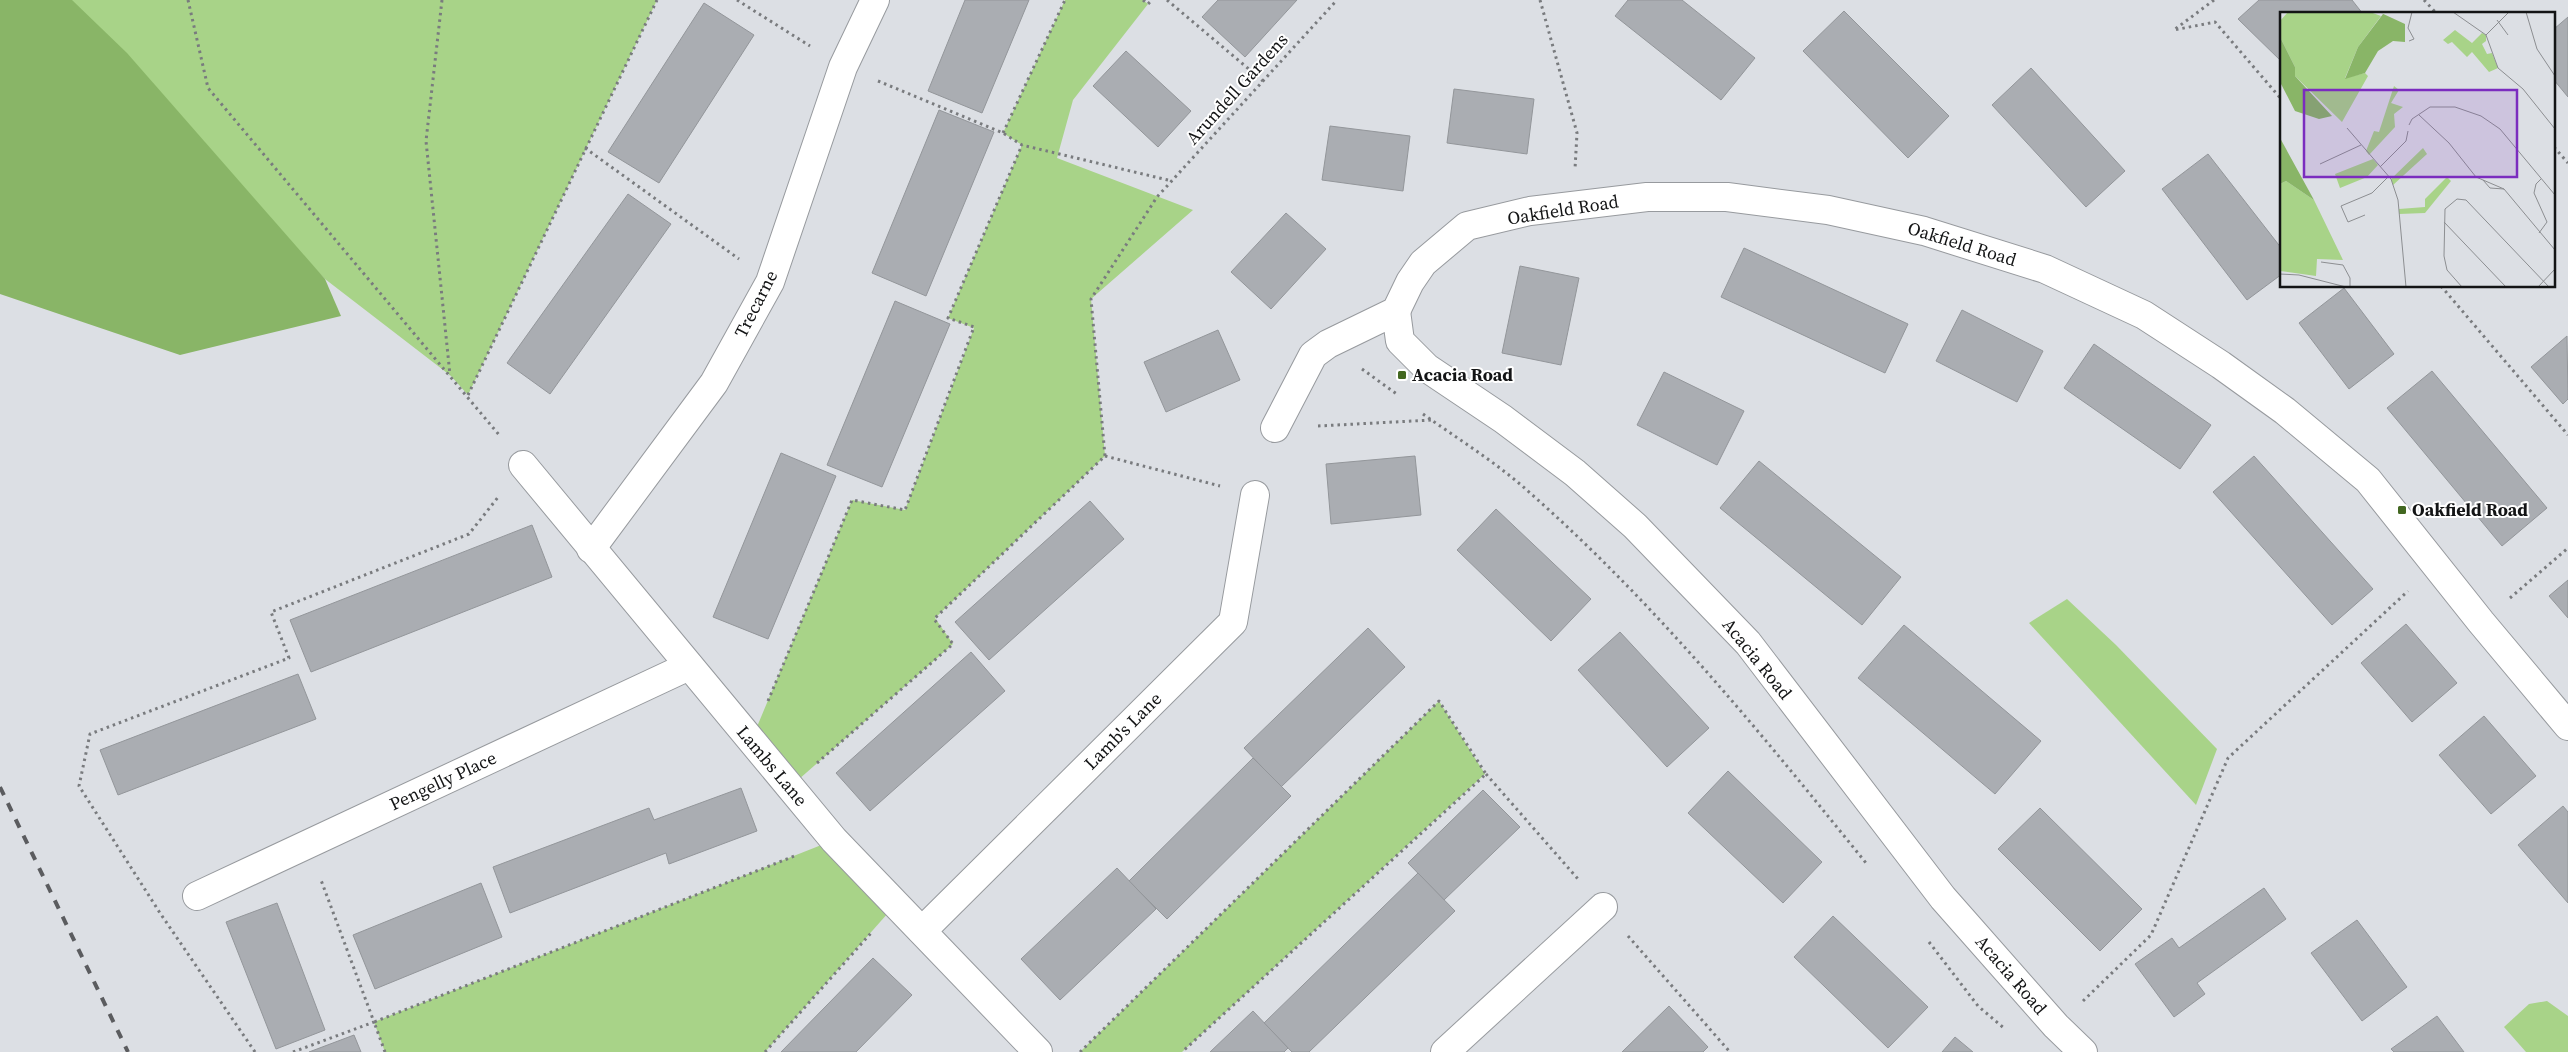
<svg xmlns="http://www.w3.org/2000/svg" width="2568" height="1052" font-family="'Source Serif 4',serif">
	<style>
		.green { fill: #a8d388 }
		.forest { fill: #89b567 }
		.building { fill: #aaadb2; stroke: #93969a }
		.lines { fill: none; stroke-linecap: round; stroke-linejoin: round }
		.minor-casing { stroke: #979a9e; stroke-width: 30 }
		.path { stroke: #797b7e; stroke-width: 3; stroke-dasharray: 2.5 4; stroke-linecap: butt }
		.minor { stroke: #fff; stroke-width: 28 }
		.rail { stroke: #5b5c5f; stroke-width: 4; stroke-dasharray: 9 9; stroke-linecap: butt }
		.poi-dot { fill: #426720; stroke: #fff; stroke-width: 2 }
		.labels { text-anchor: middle; stroke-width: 4; stroke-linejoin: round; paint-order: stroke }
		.street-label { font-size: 18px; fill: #131415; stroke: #fff }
		.poi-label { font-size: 18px; font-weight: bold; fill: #131415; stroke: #fff; text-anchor: start }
		.inset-road { fill: none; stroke: #8c8e91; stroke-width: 1 }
		.view { fill: #7b2cbf; fill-opacity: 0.15; stroke: #7b2cbf; stroke-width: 2.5 }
		.inset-edge { fill: none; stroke: #131415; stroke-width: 2.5 }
	</style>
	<rect width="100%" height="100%" fill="#dcdfe4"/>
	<!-- green -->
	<g class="green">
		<path d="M59 0H657L468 395 451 376 325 279Z"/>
		<path d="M1065 0H1143L1148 4 1073 100 1057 158 1193 210 1091 299 1105 456 935 618 953 644 790 787 751 741 852 500 905 510 974 328 948 318 1022 145 1003 133Z"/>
		<path d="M2067 599 2116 645 2217 749 2196 805 2029 623Z"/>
		<path d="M1439 701 1485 774 1182 1052H1080Z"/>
		<path d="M834 840 896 904 765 1052H385L374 1022Z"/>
		<path d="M2547 1001 2568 1016V1052H2526L2504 1027 2529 1004Z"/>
	</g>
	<!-- forest -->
	<path class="forest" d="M0 0H72L127 53 325 279 341 316 180 355 0 294Z"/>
	<!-- building -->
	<g class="building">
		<path d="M965 0H1029L982 113 928 91Z"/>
		<path d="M1218 0H1297L1245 57 1202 17Z"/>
		<path d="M1628 0H1682L1755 58 1721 100 1615 16Z"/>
		<path d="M2259 0H2352L2363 14H2282V62L2238 19Z"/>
		<path d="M704 3 754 35 659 183 608 152Z"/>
		<path d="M1844 11 1949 116 1908 158 1803 51Z"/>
		<path d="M2568 17V97L2554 80V29Z"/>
		<path d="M1126 51 1191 111 1158 147 1093 86Z"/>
		<path d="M2031 68 2125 171 2086 207 1992 105Z"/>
		<path d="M1454 89 1534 99 1527 154 1447 143Z"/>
		<path d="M939 110 994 132 926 296 872 273Z"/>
		<path d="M1330 126 1410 136 1403 191 1322 180Z"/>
		<path d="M2208 154 2282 249V274L2247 300 2162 189Z"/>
		<path d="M628 194 671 224 550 394 507 363Z"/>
		<path d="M1286 213 1326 249 1271 309 1231 272Z"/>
		<path d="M1744 248 1908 324 1885 373 1721 297Z"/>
		<path d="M1520 266 1579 278 1561 365 1502 353Z"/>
		<path d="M2344 288 2394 354 2349 389 2299 323Z"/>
		<path d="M895 301 950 324 882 487 827 465Z"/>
		<path d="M1962 310 2043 351 2017 402 1936 361Z"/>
		<path d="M1218 330 1240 380 1166 412 1144 362Z"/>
		<path d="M2567 336 2568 399 2563 404 2531 367Z"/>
		<path d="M2094 344 2211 425 2180 469 2064 388Z"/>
		<path d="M2432 371 2547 508 2502 546 2387 408Z"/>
		<path d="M1664 372 1744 411 1717 465 1637 425Z"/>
		<path d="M781 453 836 476 768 639 713 617Z"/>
		<path d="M1415 456 1421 515 1331 524 1326 464Z"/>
		<path d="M2254 456 2373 589 2332 625 2213 492Z"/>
		<path d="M1759 461 1901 577 1862 625 1720 508Z"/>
		<path d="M1090 501 1124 539 989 660 955 622Z"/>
		<path d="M1496 509 1591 599 1551 641 1457 550Z"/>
		<path d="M532 525 552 577 311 672 290 620Z"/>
		<path d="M2568 580V618L2549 596Z"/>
		<path d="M2406 624 2457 683 2412 722 2361 663Z"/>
		<path d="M1904 625 2041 741 1995 794 1858 678Z"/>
		<path d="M1368 628 1405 667 1281 787 1244 748Z"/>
		<path d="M1620 632 1709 728 1667 767 1578 670Z"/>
		<path d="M971 652 1005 691 870 811 836 773Z"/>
		<path d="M298 674 316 719 118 795 100 750Z"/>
		<path d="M2484 716 2536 776 2491 814 2439 755Z"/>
		<path d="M1253 758 1291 796 1167 919 1129 881Z"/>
		<path d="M1728 771 1822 862 1783 903 1688 813Z"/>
		<path d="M741 788 757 831 669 864 666 853 510 913 493 867 649 808 654 820Z"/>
		<path d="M1483 790 1520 827 1444 900 1408 863Z"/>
		<path d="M2563 806 2568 812V903L2518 845Z"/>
		<path d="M2040 808 2142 909 2100 951 1998 849Z"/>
		<path d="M1117 868 1156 909 1060 1000 1021 959Z"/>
		<path d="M1418 873 1455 911 1309 1052H1292L1264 1023Z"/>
		<path d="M481 883 502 937 375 989 353 935Z"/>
		<path d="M2264 888 2286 919 2197 983 2205 994 2174 1017 2135 964 2172 938 2179 948Z"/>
		<path d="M277 903 325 1030 276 1049 226 922Z"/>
		<path d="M1833 916 1928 1007 1888 1048 1794 957Z"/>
		<path d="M2357 920 2407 987 2362 1021 2311 953Z"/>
		<path d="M873 958 912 995 856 1052H781Z"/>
		<path d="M1669 1006 1708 1047 1703 1052H1622Z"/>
		<path d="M1253 1011 1288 1048 1284 1052H1210Z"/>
		<path d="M2437 1016 2464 1052H2394L2391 1049Z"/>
		<path d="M354 1035 361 1052H309Z"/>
		<path d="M1955 1037 1973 1052H1942Z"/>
	</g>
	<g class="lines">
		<defs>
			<g id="minor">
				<path d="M1396 311 1400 341 1427 368 1503 419 1575 473 1635 526 1748 643 1943 898 2056 1026 2083 1052"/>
				<path d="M1275 428 1313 355 1328 344 1396 311 1410 282 1423 263 1467 226 1530 211 1647 197H1727L1828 210 1924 231 2045 269 2144 315 2221 365 2285 411 2368 480 2481 622 2568 726"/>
				<path d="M523 465 834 840 1038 1052"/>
				<path d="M591 549 714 383 770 282 843 67 875 0"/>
				<path d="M197 896 689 666"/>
				<path d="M922 931 1233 622 1255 495"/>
				<path d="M1445 1052 1603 907"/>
			</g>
		</defs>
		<!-- minor casing -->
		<use href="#minor" class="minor-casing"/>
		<!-- path -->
		<g class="path">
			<path d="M188 0 208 88 500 436"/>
			<path d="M442 0 426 141 450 375"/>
			<path d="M737 0 810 46"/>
			<path d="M1143 0 1148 4 1152 0"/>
			<path d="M1167 0 1263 81"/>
			<path d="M1540 0 1577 133 1575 169"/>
			<path d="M2214 0 2174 30 2215 22 2282 100"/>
			<path d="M2424 0 2437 14"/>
			<path d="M878 81 1003 133 1022 145 1172 181"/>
			<path d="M1003 133 1065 0"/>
			<path d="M2554 147 2568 163"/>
			<path d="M585 148 739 259"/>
			<path d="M2441 286 2568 435"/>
			<path d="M1362 369 1398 395"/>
			<path d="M468 395 657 0"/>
			<path d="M1423 414C1458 439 1497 463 1529 492 1656 604 1760 732 1866 863"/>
			<path d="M1318 426 1432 420"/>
			<path d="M1105 456 1220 486"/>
			<path d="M2510 598 2568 548"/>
			<path d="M768 701 852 500 905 510 974 327 948 318 1022 145"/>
			<path d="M817 763 953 644 934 619 1105 456 1091 299 1157 197 1337 0"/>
			<path d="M1486 774 1578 879"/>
			<path d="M1628 936 1730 1052"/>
			<path d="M1929 942 1978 1006 2005 1029"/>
			<path d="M2083 1001 2151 935 2228 758 2408 591"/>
			<path d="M255 1052 160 913 79 786 90 734 289 658 271 612 469 534 499 496"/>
			<path d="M293 1052 374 1022 321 880"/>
			<path d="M385 1052 374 1022 797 855"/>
			<path d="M765 1052 871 933"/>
			<path d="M1080 1052 1439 701 1486 774 1182 1052"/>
		</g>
		<!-- minor -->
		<use href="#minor" class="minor"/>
		<!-- rail -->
		<path class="rail" d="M0 787 128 1052"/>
	</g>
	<!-- markers -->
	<g class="poi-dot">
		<rect x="1397" y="370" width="10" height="10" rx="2.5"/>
		<rect x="2397" y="505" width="10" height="10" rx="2.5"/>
	</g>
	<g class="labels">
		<!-- street labels -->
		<g class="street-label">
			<text transform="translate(1237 89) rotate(-48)" y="6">Arundell Gardens</text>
			<text transform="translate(1563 210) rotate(-9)" y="6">Oakfield Road</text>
			<text transform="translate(1962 244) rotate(17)" y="6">Oakfield Road</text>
			<text transform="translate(756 304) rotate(-63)" y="6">Trecarne</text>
			<text transform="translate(1757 659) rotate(51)" y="6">Acacia Road</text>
			<text transform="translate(1123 731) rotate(-45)" y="6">Lamb's Lane</text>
			<text transform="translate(772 766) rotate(50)" y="6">Lambs Lane</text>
			<text transform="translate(443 781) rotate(-25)" y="6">Pengelly Place</text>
			<text transform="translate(2011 975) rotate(49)" y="6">Acacia Road</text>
		</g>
		<!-- poi labels -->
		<g class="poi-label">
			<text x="1412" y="381">Acacia Road</text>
			<text x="2412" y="516">Oakfield Road</text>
		</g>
	</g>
	<!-- overview -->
	<g transform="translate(2280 12)">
		<rect width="275" height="275" fill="#dcdfe4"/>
		<path d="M8 0H90L101 4 78 35 65 66 85 61 88 64 62 110 15 64V55L0 25V9ZM175 18 192 31 202 21 206 23V29L202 32 207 42 212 41 218 56 209 60 192 40 187 45 172 30 168 32 163 28ZM114 74 119 78 111 91 123 95 114 102 115 115 89 143 86 139 94 119 99 120ZM143 136 147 142 113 173 111 167ZM93 147 98 153 87 165 60 176 55 162ZM167 165 171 169 145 201 119 202V197L145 195V187ZM6 169 34 188 63 248 37 247 36 264 0 259V172Z" fill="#a8d388"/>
		<path d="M99 0 125 12V30L113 29 98 39 85 61 65 67 78 35 103 2ZM0 25 15 55V64L52 104 39 107 15 99 0 70ZM0 126 34 188 6 169 0 172Z" fill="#89b567"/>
		<path class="inset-road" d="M173 0 206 23M246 0 257 37 275 64M217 8 228 23M129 29 134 27 128 16 132 0M218 56 243 77 275 117M218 56 206 23 229 0M139 103 169 131 196 165 224 177 275 238M129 113 132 107 150 95H175L201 104 220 117 275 183M67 116 111 167 118 188 126 275M40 152 81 133M100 155 126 129 128 119M203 168 210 176 224 177M85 203 68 210 61 194 92 181 109 164M164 210 226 275M259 221 267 210 254 181 256 172 261 167M41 250 63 253 70 266V275M0 262 19 263 66 275M182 275 167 258 164 244 165 197 177 187 186 188 269 275M258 275 275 257"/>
		<path class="view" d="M24 78H237V165H24Z"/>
		<rect width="275" height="275" class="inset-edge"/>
	</g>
</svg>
